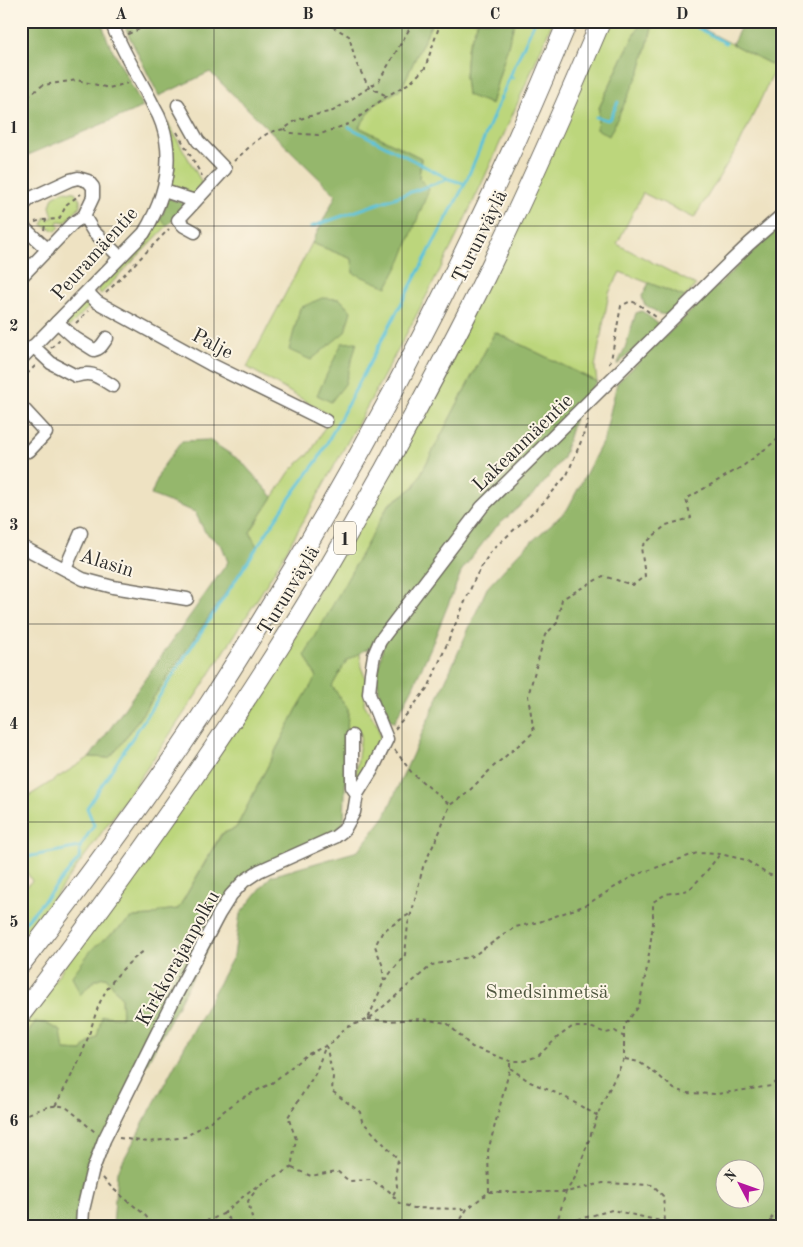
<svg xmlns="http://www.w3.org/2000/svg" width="803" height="1247" font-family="'Old Standard TT',serif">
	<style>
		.green { fill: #bcd67c; stroke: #748054; fill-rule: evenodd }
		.forest { fill: #95b76c; stroke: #60714c; fill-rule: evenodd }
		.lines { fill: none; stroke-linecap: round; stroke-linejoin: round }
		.stream { stroke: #5cc2d9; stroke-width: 3 }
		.minor-casing { stroke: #6f6b60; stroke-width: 15 }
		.highway-casing { stroke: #6f6b60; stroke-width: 21 }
		.path { stroke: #6f6b60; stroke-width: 2; stroke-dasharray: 4 4; stroke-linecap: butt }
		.minor { stroke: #fff; stroke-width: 12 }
		.highway { stroke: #fff; stroke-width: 19 }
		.grid { fill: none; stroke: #2b2b2b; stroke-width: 1; stroke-opacity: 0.55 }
		.labels { text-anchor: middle; stroke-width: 4; stroke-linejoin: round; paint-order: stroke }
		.shield { fill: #fcf5e5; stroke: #6a6863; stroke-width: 1 }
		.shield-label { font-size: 19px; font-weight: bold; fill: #2b2b2b }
		.street-label { font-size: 20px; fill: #2b2b2b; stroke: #fcf5e5 }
		.park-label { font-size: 20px; fill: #4f563f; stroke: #fcf5e5 }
		.neatline { fill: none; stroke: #2b2b2b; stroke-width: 2 }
		.grid-label { font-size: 16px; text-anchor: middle; font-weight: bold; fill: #2b2b2b }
	</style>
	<rect width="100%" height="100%" fill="#fcf5e5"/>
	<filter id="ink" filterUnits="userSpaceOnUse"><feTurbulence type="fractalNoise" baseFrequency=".02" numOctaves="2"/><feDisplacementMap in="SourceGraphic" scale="10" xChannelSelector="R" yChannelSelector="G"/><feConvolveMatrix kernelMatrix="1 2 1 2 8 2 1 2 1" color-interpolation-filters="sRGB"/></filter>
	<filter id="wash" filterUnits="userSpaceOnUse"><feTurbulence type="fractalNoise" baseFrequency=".0096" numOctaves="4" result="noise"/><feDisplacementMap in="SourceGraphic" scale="20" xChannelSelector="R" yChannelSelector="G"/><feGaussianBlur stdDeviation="1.12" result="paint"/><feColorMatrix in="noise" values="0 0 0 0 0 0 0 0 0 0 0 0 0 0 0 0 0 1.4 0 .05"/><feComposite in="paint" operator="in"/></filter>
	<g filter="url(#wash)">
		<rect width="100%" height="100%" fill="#eee2c2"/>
		<!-- green -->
		<g class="green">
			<path d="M433 21H478L467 49 465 77 467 94 491 104 515 21H553C522 93 491 166 457 236 427 297 394 357 362 416 328 477 295 538 258 598 185 716 106 831 21 941V891L32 881 24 868H21V801L90 757 109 758 120 746 257 547 250 532 291 470 311 452 331 416 247 367 312 243 353 259 419 178 421 158 359 127 376 103 401 89ZM322 299H340L351 311 290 350 300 308Z"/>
			<path d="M609 21H642L624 55 599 108 640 71 654 21H688L776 67 740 143 694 218 643 193 617 244 696 285 685 297 620 272 609 293 595 367 597 382 495 332 414 487 387 506 317 677 297 709 236 828 221 834 178 909 161 911 152 916 134 917 80 995C88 987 95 977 106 977L121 997 122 1017 86 1045 82 1051 64 1050 36 1022 21 1042V1028L297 634Z"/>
			<path d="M168 123 201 181V187L195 195 182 192 170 186Z"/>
			<path d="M63 191 75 192 80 200V206L66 222 58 221 57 224 60 227 56 231 42 225 45 218H53L50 206 53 197Z"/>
			<path d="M160 219 167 226 101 294 97 290 144 241Z"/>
			<path d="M86 300 91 305 69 327 64 323Z"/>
			<path d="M360 652 361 667 366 679 364 704 378 726 381 743 363 782 355 780 361 734 352 730 347 732 348 709 332 686 347 660Z"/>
		</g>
		<!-- forest -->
		<g class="forest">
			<path d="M21 21H101L108 41 143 107 21 158Z"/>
			<path d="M123 21H433L401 89 376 103 359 127 421 158 419 178 429 189 401 261 387 287 353 273 352 259 312 243 336 195 210 72 159 96 129 36Z"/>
			<path d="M478 21H515L491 104 467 95 465 77 467 49Z"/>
			<path d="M642 21H654L640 71 609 136 597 129 599 108 624 55Z"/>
			<path d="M744 21H782V56L776 67 732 44Z"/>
			<path d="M168 198 185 204V208L167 226 160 219 164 211Z"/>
			<path d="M782 223V1226H113L117 1172 234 955 240 914 271 876 358 851 385 816 487 588 520 552 567 510 604 439 617 383ZM726 1170H756V1200H726Z"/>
			<path d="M649 283 685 297 675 309 668 315 660 314 644 304 642 296Z"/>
			<path d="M322 298 340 299 351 311 345 332 311 360 289 350 300 308Z"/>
			<path d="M642 311 657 323 658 328 617 365 625 348 636 313Z"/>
			<path d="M495 332 597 382 579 403 563 458 538 490 493 530 462 570 431 647 412 689 394 723 382 711 377 678 384 640 347 660 332 686 348 709 344 821 337 831 247 875 85 1180 80 1226H21V1042L36 1022 45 1023 61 1031 64 1050 82 1051 86 1045 97 1037 102 1016 122 1017 121 997 106 977C95 977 88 987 80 995L72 976 93 948 134 917 152 916 161 911 178 909 222 834 236 828 297 709 316 677 305 655 388 506 414 487Z"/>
			<path d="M357 342 345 384 331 402 317 395 342 343Z"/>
			<path d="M209 440 241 461 273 497 250 532 257 547 120 746 109 758 90 757 228 562 222 546 205 532 195 512 151 495 161 469 182 441Z"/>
		</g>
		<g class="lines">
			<!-- stream -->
			<g class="stream">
				<path d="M685 21 726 43"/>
				<path d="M510 76 535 21"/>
				<path d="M596 117 608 120 611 117 618 102"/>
				<path d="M349 127 449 179 465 184 510 76 513 78"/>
				<path d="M311 227 448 179"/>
				<path d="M21 858 80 847 94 825 87 808 184 658 289 499 319 458 465 184"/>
				<path d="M21 927 79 859 80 847"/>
			</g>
		</g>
	</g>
	<g filter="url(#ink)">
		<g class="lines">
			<defs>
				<g id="minor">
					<path d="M178 105 198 141 225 169 178 220 184 226 195 232"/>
					<path d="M164 191 195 201"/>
					<path d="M21 207 31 198 70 180 78 178 88 181 93 187V197L84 216"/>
					<path d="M21 225 48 250"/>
					<path d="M21 277 73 223 84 216 93 231 120 257"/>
					<path d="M87 292 97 302 210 364 326 421"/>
					<path d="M57 322 75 338 94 350C101 349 103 343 107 338"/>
					<path d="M33 346 51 363 76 376C93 370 99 378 113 386"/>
					<path d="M21 359 144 233C164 200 175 163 162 124 160 118 157 112 154 107 140 78 121 51 111 21"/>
					<path d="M21 406 46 433 29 451"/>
					<path d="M21 546 83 579 113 587 187 599"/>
					<path d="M65 569 81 533"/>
					<path d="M352 736V787L357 794"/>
					<path d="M82 1226 83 1210 92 1172 104 1140 173 1001 219 914 231 895 244 881 259 871 335 837 344 830 354 812 357 794 372 770 387 739 369 694 371 673 374 655 380 641 482 507 724 268 749 244 782 215"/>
				</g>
				<g id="highway">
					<path d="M21 964C87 879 152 792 211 701 350 486 470 258 568 21"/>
					<path d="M21 1014C127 876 228 734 318 585 341 548 362 508 384 470 422 400 460 331 494 259 532 181 567 101 601 21"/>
				</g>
			</defs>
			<!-- minor casing -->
			<use href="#minor" class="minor-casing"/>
			<!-- highway casing -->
			<use href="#highway" class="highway-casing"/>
			<!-- path -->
			<g class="path">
				<path d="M327 21 333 27 349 36 356 63 369 87 387 96"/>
				<path d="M128 34 158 21"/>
				<path d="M21 102 43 85 77 80 109 88 128 83"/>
				<path d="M284 129 290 133 318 135 351 123 387 96 411 82 425 68 441 21"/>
				<path d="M177 132 202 176"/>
				<path d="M234 161 257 140 270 132 284 129 295 121 306 117 333 111 379 81 414 21"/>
				<path d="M59 219 67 204 81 194"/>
				<path d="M35 222 42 220 60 219"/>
				<path d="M44 230 46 220"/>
				<path d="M777 236 782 244"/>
				<path d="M106 293 169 229"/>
				<path d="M76 323 88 311"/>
				<path d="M51 348 60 339"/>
				<path d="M609 364 611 360 621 306 631 301 638 304 656 317"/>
				<path d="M21 380 36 365"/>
				<path d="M395 729 429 686 476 576 491 551 544 502 567 475 582 439 588 420"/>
				<path d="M395 750 412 773 450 805"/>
				<path d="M384 981 382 964 375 946 383 931 411 913"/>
				<path d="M370 1018 432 965 473 956 515 927 539 922 586 905 633 876 697 853 720 854 746 860 767 874 782 878"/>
				<path d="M368 1019 389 1021 422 1019 447 1023 472 1047 510 1061H524L538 1056 558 1037 572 1027H590L606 1033 615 1031 624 1037"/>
				<path d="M326 1045 333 1076 332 1091 360 1112 362 1121 398 1159 396 1172 397 1187 393 1195"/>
				<path d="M625 1059 639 1062 659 1076 674 1089 687 1093 717 1094 771 1086 782 1078"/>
				<path d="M510 1068 530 1082 563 1096 598 1116"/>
				<path d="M55 1106C65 1088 75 1070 83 1051 89 1036 93 1021 98 1007 107 984 125 964 144 951"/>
				<path d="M21 1117C33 1112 55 1101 67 1108 77 1115 86 1125 95 1132"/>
				<path d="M119 1138 148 1142 185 1137 208 1123 240 1099 272 1083 306 1055 332 1043 345 1028 368 1019 384 981 405 955 408 924 414 904 423 867 440 831 450 805 466 794 494 766 534 732 528 696 545 635 557 623 562 599 603 576 633 585 645 576 641 547 666 525 691 518 686 499 743 466 782 436"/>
				<path d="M292 1168 311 1176 337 1171 349 1181 371 1180 389 1191 399 1203 413 1208 467 1209"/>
				<path d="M103 1178 112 1188 144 1214 154 1226"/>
				<path d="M489 1192 488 1151 510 1068V1061"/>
				<path d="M223 1214 252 1189 291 1168 296 1139 288 1117 315 1074 326 1045"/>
				<path d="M769 1221H782"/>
				<path d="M556 1225 566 1192 576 1176 601 1106 624 1059V1026L639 1006 647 968 653 924V902L666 894 689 890 706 872 720 854"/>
				<path d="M191 1226 194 1223 210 1220 223 1214 238 1226"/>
				<path d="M254 1226 248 1201 259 1186"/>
				<path d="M457 1226 467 1209 489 1192H566L603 1183 653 1185 663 1196 665 1222 667 1226"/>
				<path d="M554 1226 612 1210 665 1222 672 1226"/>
				<path d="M766 1226 782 1203"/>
			</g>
			<!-- minor -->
			<use href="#minor" class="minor"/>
			<!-- highway -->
			<use href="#highway" class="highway"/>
		</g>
	</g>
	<!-- grid -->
	<path class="grid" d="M214 21V1226M402 21V1226M588 21V1226M21 226H782M21 425H782M21 624H782M21 822H782M21 1021H782"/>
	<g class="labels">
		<!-- shield labels -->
		<rect class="shield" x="334" y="521.5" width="22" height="33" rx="4"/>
		<g class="shield-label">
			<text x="345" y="545">1</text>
		</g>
		<!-- street labels -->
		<g class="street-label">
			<text transform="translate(479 236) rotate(-64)" y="7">Turunväylä</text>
			<text transform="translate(94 253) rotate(-48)" y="7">Peuramäentie</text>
			<text transform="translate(213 343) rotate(28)" y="7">Palje</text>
			<text transform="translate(522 442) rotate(-44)" y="7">Lakeanmäentie</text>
			<text transform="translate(107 562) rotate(17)" y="7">Alasin</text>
			<text transform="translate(288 590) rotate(-59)" y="7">Turunväylä</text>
			<text transform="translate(177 958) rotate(-61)" y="7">Kirkkorajanpolku</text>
		</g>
		<!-- park labels -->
		<g class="park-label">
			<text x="547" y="998">Smedsinmetsä</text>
		</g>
	</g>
	<!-- margin -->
	<rect width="803" height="1247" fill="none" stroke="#fcf5e5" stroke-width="55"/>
	<!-- north arrow -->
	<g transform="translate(740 1184) rotate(311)"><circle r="24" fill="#fcf5e5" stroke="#a8a49b"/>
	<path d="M0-4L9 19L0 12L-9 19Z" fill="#b5179e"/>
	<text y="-8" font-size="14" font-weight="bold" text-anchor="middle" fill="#2b2b2b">N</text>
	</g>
	<rect x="28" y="28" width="748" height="1192" class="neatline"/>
	<g class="grid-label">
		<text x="121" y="19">A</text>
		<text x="308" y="19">B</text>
		<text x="495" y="19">C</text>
		<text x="682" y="19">D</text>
		<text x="14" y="133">1</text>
		<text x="14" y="331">2</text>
		<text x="14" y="530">3</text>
		<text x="14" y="729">4</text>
		<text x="14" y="927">5</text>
		<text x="14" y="1126">6</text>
	</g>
</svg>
